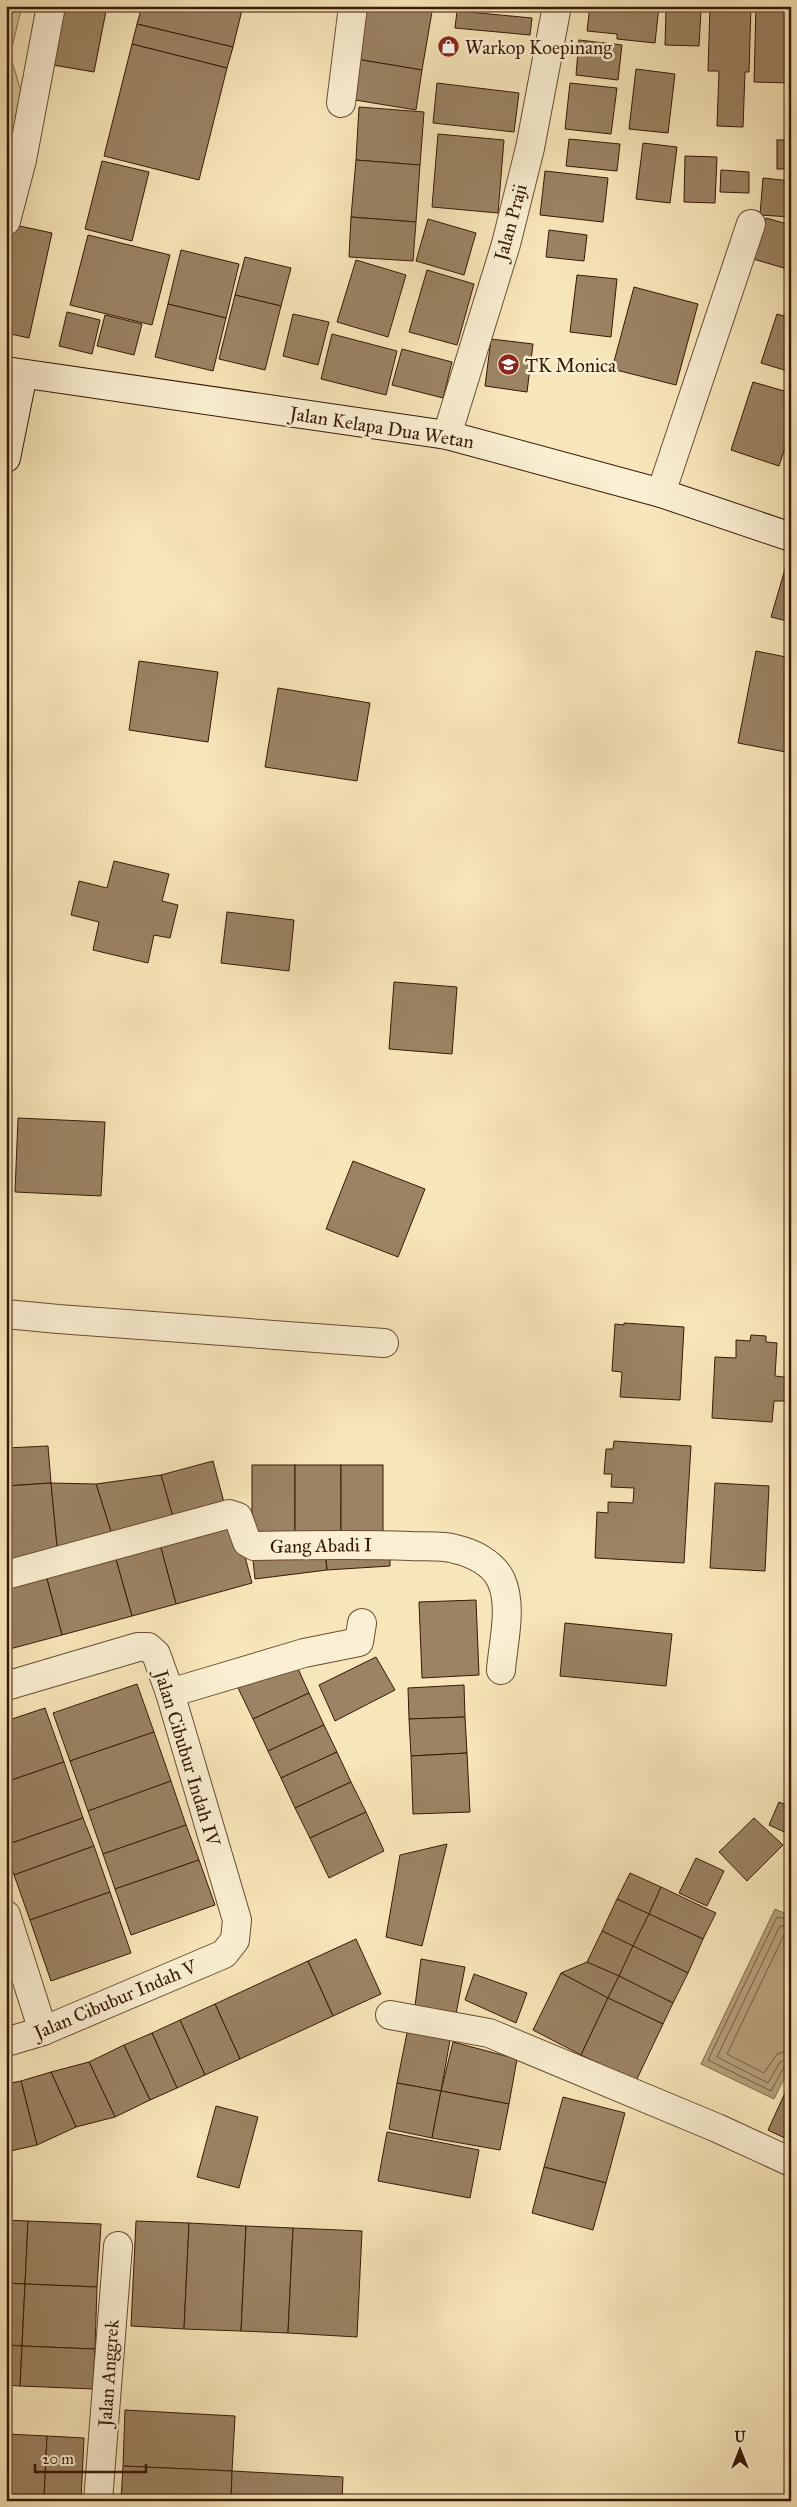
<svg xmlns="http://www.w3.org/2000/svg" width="797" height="2507" font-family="'IM FELL Great Primer',serif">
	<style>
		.green { fill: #d7c39b; stroke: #886e50 }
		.water { fill: #b6a07c; stroke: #846a4d }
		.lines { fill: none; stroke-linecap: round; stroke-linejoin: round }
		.shore { stroke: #775c41; stroke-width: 1 }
		.building { fill: #9b8363; stroke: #381806 }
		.street-casing { stroke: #684c33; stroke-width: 30 }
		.secondary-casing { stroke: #381806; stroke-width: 30 }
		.street { stroke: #faefd2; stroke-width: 28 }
		.secondary { stroke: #faefd2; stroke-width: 28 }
		.labels { text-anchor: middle; stroke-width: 5; stroke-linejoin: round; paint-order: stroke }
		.poi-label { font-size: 19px; fill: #381806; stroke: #faefd2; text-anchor: start }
		.street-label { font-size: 19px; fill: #381806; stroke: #faefd2 }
	</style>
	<rect width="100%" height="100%" fill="#f7e6b9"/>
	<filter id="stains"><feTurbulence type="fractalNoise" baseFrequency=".004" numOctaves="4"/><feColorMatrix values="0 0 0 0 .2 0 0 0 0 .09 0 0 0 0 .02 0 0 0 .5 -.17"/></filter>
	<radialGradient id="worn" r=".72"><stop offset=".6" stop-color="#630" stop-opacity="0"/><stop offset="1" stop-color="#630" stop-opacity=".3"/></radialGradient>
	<!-- green -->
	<path class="green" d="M6 6H22L10 55 21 91 19 137 6 138Z"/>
	<!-- water -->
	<path class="water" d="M775 1909 791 1916V2065L774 2099 701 2064Z"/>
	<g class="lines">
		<!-- shore -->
		<g class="shore">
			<path d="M791 1920 777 1917 708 2060 771 2091 784 2067 791 2064"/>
			<path d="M791 1926H780L717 2057 768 2083 780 2062 791 2058"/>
			<path d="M791 1934 784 1935 727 2054 764 2073 777 2054 791 2050"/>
		</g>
	</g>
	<!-- building -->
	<g class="building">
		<path d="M58 6H107L94 72 47 64Z"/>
		<path d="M142 6H225L242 10 233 47 137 24Z"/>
		<path d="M364 6H433L422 70 356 59Z"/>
		<path d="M590 6H659L655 43 617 39V34L587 31Z"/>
		<path d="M710 6H751L749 72H745L743 127 717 126 719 71H708Z"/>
		<path d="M756 6H791V83L754 82Z"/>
		<path d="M666 9 701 10 699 46 665 45Z"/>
		<path d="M457 11 532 18 530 35 455 28Z"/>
		<path d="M137 24 233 47 227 68 132 44Z"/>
		<path d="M579 40 622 45 618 80 576 75Z"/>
		<path d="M132 44 227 68 199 180 104 156Z"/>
		<path d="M356 59 422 70 416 110 349 99Z"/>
		<path d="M636 69 675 74 668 133 629 129Z"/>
		<path d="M437 83 519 93 514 132 433 123Z"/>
		<path d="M570 83 617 88 611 134 565 129Z"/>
		<path d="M359 107 424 112 420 165 356 160Z"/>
		<path d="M438 134 504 140 498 213 432 207Z"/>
		<path d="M569 139 620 144 617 171 566 166Z"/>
		<rect x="777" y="140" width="14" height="29"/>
		<path d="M643 143 677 147 670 203 636 199Z"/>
		<path d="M685 156 717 157 715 203 684 202Z"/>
		<path d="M356 160 420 165 416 222 351 217Z"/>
		<path d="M102 161 149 172 132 241 85 229Z"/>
		<path d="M721 170 749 172V193L720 192Z"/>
		<path d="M545 171 608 178 603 222 540 215Z"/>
		<path d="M763 178 791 181V217L760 215Z"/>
		<path d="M351 217 416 222 413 261 349 257Z"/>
		<path d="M766 218 791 225V270L753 259Z"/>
		<path d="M428 219 476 233 464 275 416 261Z"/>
		<path d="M15 225 52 233 29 338 6 333V263Z"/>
		<path d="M549 230 587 235 584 261 546 257Z"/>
		<path d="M88 235 170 255 152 325 70 305Z"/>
		<path d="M181 250 239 264 226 318 168 304Z"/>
		<path d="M245 257 291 268 281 306 235 295Z"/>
		<path d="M356 260 406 275 388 337 337 322Z"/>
		<path d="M427 270 474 284 457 345 409 332Z"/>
		<path d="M577 275 617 279 611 337 570 332Z"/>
		<path d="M634 287 698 304 676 385 612 369Z"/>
		<path d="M235 295 281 306 265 370 219 359Z"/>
		<path d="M168 304 226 318 213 371 155 357Z"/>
		<path d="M67 312 100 320 92 354 59 346Z"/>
		<path d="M293 314 329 322 318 365 283 356Z"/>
		<path d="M777 314 791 318V372L761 363Z"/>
		<path d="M105 315 142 324 134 355 97 346Z"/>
		<path d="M332 334 397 351 386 395 321 379Z"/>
		<path d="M491 339 533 344 527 392 485 386Z"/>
		<path d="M402 349 452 362 443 398 392 385Z"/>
		<path d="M753 382 791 393V429L779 466 731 450Z"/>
		<path d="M788 559 791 560V622L771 617Z"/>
		<path d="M756 651 791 658V753L738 743Z"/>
		<path d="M139 661 218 672 208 742 129 730Z"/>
		<path d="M278 688 370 703 357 781 265 767Z"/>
		<path d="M114 861 169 874 162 901 178 905 170 938 154 935 148 963 93 950 99 922 71 915 79 881 107 888Z"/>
		<path d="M227 912 294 920 289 971 221 963Z"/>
		<path d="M394 982 457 987 452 1054 389 1049Z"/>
		<path d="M18 1118 105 1122 101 1196 15 1192Z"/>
		<path d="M353 1161 425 1189 398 1257 326 1229Z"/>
		<path d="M624 1323 684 1327 680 1400 620 1397 622 1372 612 1371 615 1324 624 1325Z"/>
		<path d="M751 1335 766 1336V1342L777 1343 775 1376 791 1378 790 1401H774L772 1422 712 1418 715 1357 736 1358V1340L750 1341Z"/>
		<path d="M614 1441 691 1446 684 1563 595 1558 597 1512 608 1513V1502L633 1503 634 1488 611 1487 612 1474H604L606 1449H613Z"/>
		<path d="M48 1446 51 1483 6 1486V1448Z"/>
		<path d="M213 1461 226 1510 175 1524 161 1475Z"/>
		<rect x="252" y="1465" width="43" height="76"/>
		<rect x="295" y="1465" width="46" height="76"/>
		<rect x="341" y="1465" width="42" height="76"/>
		<path d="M161 1475 175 1524 114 1541 96 1484Z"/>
		<path d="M51 1483 58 1556 6 1572V1486Z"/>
		<path d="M51 1483 96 1484 114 1541 58 1556Z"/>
		<path d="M715 1483 769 1486 765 1571 710 1568Z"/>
		<path d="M234 1516 252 1583 176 1604 158 1537Z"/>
		<path d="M158 1537 176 1604 132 1616 113 1549Z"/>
		<path d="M113 1549 132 1616 62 1635 44 1568Z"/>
		<path d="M390 1549V1566L327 1570 325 1552Z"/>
		<path d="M252 1551 325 1552 327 1570 255 1579Z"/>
		<path d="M44 1568 62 1635 6 1650V1579Z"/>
		<path d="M476 1600 479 1675 422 1678 419 1602Z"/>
		<path d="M565 1623 672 1634 666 1686 560 1676Z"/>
		<path d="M376 1657 395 1690 335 1721 319 1685Z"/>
		<path d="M295 1662 309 1693 253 1719 238 1688Z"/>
		<path d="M137 1684 154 1732 70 1761 53 1713Z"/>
		<path d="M464 1685 465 1717 409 1719 408 1688Z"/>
		<path d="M309 1693 324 1725 268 1751 253 1719Z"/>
		<path d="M45 1708 64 1762 6 1782V1721Z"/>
		<path d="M465 1717 467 1753 411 1756 409 1719Z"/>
		<path d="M324 1725 337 1752 281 1778 268 1751Z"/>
		<path d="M154 1732 171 1781 88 1811 70 1761Z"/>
		<path d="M337 1752 351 1782 295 1808 281 1778Z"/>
		<path d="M467 1753 470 1812 413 1814 411 1756Z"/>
		<path d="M64 1762 83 1818 6 1845V1782Z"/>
		<path d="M171 1781 186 1825 103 1854 88 1811Z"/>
		<path d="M351 1782 366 1812 310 1838 295 1808Z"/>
		<path d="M779 1802 791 1807V1835L769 1825Z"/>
		<path d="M366 1812 384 1851 329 1878 310 1838Z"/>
		<path d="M83 1818 94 1846 14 1875 6 1853V1845Z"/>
		<path d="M754 1818 783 1845 747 1881 719 1852Z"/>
		<path d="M186 1825 199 1860 115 1889 103 1854Z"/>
		<path d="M447 1844 422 1946 386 1937 400 1855Z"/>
		<path d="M94 1846 110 1892 30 1920 14 1875Z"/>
		<path d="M696 1858 724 1871 707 1906 679 1893Z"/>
		<path d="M199 1860 215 1905 131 1935 115 1889Z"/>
		<path d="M630 1873 661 1887 649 1914 617 1899Z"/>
		<path d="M661 1887 716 1913 703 1939 649 1914Z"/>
		<path d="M110 1892 131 1953 51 1981 30 1920Z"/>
		<path d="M617 1899 649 1914 633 1946 602 1931Z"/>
		<path d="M649 1914 703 1939 688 1973 633 1946Z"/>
		<path d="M602 1931 633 1946 619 1976 587 1962Z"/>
		<path d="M356 1939 381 1994 333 2016 308 1961Z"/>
		<path d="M633 1946 688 1973 673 2003 619 1976Z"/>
		<path d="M421 1959 465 1967 456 2014 415 2006Z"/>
		<path d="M308 1961 333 2016 240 2059 215 2004Z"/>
		<path d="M587 1962 619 1976 608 1998 561 1973Z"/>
		<path d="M561 1973 608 1998 581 2055 533 2030Z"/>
		<path d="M474 1974 527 1993 516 2023 465 2000Z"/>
		<path d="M619 1976 673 2003 663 2024 608 1998Z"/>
		<path d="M608 1998 663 2024 636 2081 581 2055Z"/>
		<path d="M215 2004 240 2059 205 2075 180 2020Z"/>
		<path d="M180 2020 205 2075 177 2088 152 2033Z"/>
		<path d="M408 2028 450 2040 441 2091 397 2083Z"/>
		<path d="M152 2033 177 2088 150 2100 124 2045Z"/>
		<path d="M453 2042 517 2059 509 2104 441 2091Z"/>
		<path d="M124 2045 150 2100 115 2117 89 2062Z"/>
		<path d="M89 2062 115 2117 76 2127 51 2072Z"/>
		<path d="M51 2072 76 2127 37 2145 21 2081Z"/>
		<path d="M791 2080V2141L768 2130Z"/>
		<path d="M21 2081 37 2145 6 2152V2084Z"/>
		<path d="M397 2083 441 2091 432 2138 389 2129Z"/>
		<path d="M441 2091 509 2104 500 2150 432 2138Z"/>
		<path d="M563 2097 625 2113 606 2183 544 2167Z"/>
		<path d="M216 2106 258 2117 239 2188 197 2177Z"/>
		<path d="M387 2132 479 2150 470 2198 378 2181Z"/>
		<rect x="6" y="2166" width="6" height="47"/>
		<path d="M544 2167 606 2183 593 2230 532 2213Z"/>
		<path d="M6 2220 28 2221 25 2284 6 2283Z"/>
		<path d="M28 2221 101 2224 97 2287 25 2284Z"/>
		<path d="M136 2221 189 2223 184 2329 131 2326Z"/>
		<path d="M189 2223 246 2226 241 2331 184 2329Z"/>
		<path d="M246 2226 293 2228 288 2333 241 2331Z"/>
		<path d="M293 2228 362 2231 357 2337 288 2333Z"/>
		<path d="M6 2283 25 2284 22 2346 6 2345Z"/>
		<path d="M25 2284 97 2287 95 2349 22 2346Z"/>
		<path d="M6 2345 22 2346 20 2386 6 2385Z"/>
		<path d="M22 2346 95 2349 93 2389 20 2386Z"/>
		<path d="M125 2410 235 2416 232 2471 123 2466Z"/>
		<path d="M6 2434 47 2436 44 2498 6 2496Z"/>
		<path d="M47 2436 84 2438 81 2500 44 2498Z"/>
		<path d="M123 2466 232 2471 231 2501H121Z"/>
		<path d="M232 2471 343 2477 342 2501H231Z"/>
		<path d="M6 2496 44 2498V2501H6Z"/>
	</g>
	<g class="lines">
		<defs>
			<g id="street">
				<path d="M341 103 353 6"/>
				<path d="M6 221 22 160 51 6"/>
				<path d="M447 435 506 244 530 148 557 6"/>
				<path d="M661 493 751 224"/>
				<path d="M6 1314 58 1319 384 1343"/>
				<path d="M6 1575 229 1514 238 1517 247 1542 254 1546C306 1545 358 1544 410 1546 425 1547 442 1545 455 1549 473 1553 493 1563 501 1580 513 1606 503 1643 501 1670"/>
				<path d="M6 1686 138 1647H148L156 1654 170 1693 237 1920 235 1940 224 1954 43 2031 6 2042"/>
				<path d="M170 1693 304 1653 359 1642 362 1623"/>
				<path d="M6 1915 43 2031"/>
				<path d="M390 2015 489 2033 717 2128 791 2162"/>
				<path d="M98 2501 118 2246"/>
			</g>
			<g id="secondary">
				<path d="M6 371 447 435 661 493 791 537"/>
				<path d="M6 458 23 374"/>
			</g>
		</defs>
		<!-- street casing -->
		<use href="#street" class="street-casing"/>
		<!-- secondary casing -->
		<use href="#secondary" class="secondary-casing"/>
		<!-- street -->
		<use href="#street" class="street"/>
		<!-- secondary -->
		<use href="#secondary" class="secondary"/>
	</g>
	<!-- icons -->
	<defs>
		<symbol id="shop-disc" viewBox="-11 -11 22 22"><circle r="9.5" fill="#8f2418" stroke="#faefd2"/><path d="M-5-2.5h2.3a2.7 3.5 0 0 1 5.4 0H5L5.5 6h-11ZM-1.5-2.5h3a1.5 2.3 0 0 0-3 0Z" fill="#fff"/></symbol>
		<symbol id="school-disc" viewBox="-11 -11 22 22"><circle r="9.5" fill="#8f2418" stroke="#faefd2"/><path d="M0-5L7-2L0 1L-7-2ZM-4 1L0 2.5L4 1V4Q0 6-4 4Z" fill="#fff"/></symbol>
	</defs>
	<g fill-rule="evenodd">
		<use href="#shop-disc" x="436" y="34" width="25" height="25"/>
		<use href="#school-disc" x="496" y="352" width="25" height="25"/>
	</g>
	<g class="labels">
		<!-- poi labels -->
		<g class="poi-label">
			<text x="465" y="54">Warkop Koepinang</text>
			<text x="525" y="372">TK Monica</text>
		</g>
		<!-- street labels -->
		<g class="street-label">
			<text transform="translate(510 222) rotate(-75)" y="7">Jalan Praji</text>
			<text transform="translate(382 427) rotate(9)" y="7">Jalan Kelapa Dua Wetan</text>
			<text transform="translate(321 1545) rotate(-1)" y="7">Gang Abadi I</text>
			<text transform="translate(188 1758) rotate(73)" y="7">Jalan Cibubur Indah IV</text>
			<text transform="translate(115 1999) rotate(-23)" y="7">Jalan Cibubur Indah V</text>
			<text transform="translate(108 2373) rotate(-86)" y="7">Jalan Anggrek</text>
		</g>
	</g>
	<!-- margin -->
	<rect width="797" height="2507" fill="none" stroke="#f7e6b9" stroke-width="25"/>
	<rect x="8" y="8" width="782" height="2492" fill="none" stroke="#381806" stroke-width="2.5"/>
	<rect x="12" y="12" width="772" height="2482" fill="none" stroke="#381806"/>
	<!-- north arrow -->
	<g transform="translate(740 2450)" stroke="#faefd2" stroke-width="4" paint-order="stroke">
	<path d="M0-4L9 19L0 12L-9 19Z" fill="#381806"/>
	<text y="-8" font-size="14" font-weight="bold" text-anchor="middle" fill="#381806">U</text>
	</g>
	<!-- scale -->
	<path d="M35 2464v8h111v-8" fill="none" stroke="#381806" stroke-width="2.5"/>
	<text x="42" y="2464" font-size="15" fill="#381806" stroke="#faefd2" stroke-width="4" paint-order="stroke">20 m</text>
	<rect width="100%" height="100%" filter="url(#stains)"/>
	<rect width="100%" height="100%" fill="url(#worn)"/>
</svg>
